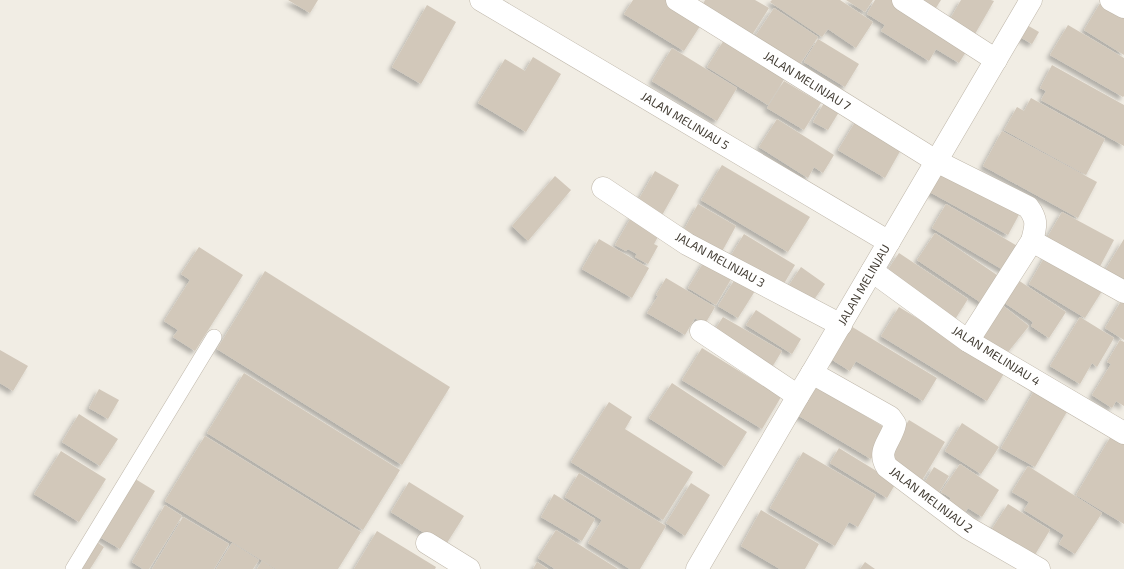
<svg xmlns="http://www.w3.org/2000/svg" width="1124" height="569" font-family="'Exo 2',sans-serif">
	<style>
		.building { fill: #d2c8ba; filter: url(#shadow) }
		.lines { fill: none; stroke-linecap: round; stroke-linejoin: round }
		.service-casing { stroke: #bfb7aa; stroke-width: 16 }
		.minor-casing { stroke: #bfb7aa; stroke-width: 23 }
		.tertiary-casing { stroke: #bfb7aa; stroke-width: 23 }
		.service { stroke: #fff; stroke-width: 15 }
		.minor { stroke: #fff; stroke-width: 22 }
		.tertiary { stroke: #fff; stroke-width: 22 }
		.labels { text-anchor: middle; stroke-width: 4; stroke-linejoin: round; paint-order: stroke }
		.street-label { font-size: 12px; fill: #433d34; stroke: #fff }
	</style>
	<defs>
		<filter id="shadow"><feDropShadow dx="-3.5" dy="3.5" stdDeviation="2" flood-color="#0004"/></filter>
	</defs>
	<rect width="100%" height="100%" fill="#f1ede4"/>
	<!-- building -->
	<g class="building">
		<path d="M288 0H318L310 13Z"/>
		<path d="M633 0H666L702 23 684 51 624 14Z"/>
		<path d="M705 0H755L769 8 752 35 703 4Z"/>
		<path d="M772 0H840L873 22 856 48 828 29 822 37 770 2Z"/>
		<path d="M846 0H873L865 12Z"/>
		<path d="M875 0H896L969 47 959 63 936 49 929 61 881 31 885 25 867 14Z"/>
		<path d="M917 0H941L934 11Z"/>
		<path d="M961 0H991L994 1 975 34 950 19Z"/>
		<path d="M1102 0 1124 11V55L1084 30Z"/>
		<path d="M427 5 456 22 421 84 392 67Z"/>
		<path d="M774 8 818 37 794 73 750 44Z"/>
		<path d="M1020 21 1039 32 1032 44 1013 33Z"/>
		<path d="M1068 25 1124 58V96L1123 97 1050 55Z"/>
		<path d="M818 39 859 64 845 87 804 62Z"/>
		<path d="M724 40 785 78 768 105 707 67Z"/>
		<path d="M672 48 737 88 717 121 652 81Z"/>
		<path d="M533 57 561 74 526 132 478 103 505 59 525 71Z"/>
		<path d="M1052 65 1124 105V146L1041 100 1046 91 1040 88Z"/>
		<path d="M784 81 821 103 804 130 767 108Z"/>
		<path d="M1031 98 1105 139 1086 175 1004 130 1017 107 1024 111Z"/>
		<path d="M824 103 839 112 828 130 813 122Z"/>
		<path d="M777 119 834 155 823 173 814 167 808 178 759 147Z"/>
		<path d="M857 119 903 146 885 178 838 150Z"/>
		<path d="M1002 131 1097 182 1078 218 983 166Z"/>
		<path d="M722 165 810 217 788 252 701 200Z"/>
		<path d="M939 165 1021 211 1008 235 926 190Z"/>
		<path d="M655 171 679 185 661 217 636 204Z"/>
		<path d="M555 176 571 190 528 241 512 226Z"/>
		<path d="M698 204 736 226 719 257 681 235Z"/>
		<path d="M946 204 1019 247 1005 271 932 228Z"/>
		<path d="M1062 212 1114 240 1097 272 1044 243Z"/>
		<path d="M633 214 660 233 654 244 658 246 648 264 635 257 637 254 628 249 626 251 615 245Z"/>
		<path d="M935 233 1000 277 983 304 917 260Z"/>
		<path d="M744 234 795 265 782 287 730 257Z"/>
		<path d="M599 239 649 268 632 298 582 269Z"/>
		<path d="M1124 239V288L1102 275Z"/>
		<path d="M199 247 243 275 195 351 173 337 178 330 164 321 190 280 181 274Z"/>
		<path d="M899 253 968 299 954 321 885 274Z"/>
		<path d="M1047 253 1104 288 1085 318 1029 284Z"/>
		<path d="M705 260 734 274 716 305 688 288Z"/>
		<path d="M801 267 825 284 813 301 789 285Z"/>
		<path d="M265 271 450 387 402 465 217 349Z"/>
		<path d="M666 278 715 307 705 324 695 318 685 335 647 313 658 296 656 295Z"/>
		<path d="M735 279 755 291 738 318 718 306Z"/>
		<path d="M1018 280 1066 312 1049 338 1031 326 1033 322 1003 302Z"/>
		<path d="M1124 296V340L1105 328Z"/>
		<path d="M1001 304 1029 326 1004 357 976 334Z"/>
		<path d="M899 307 1005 372 987 401 881 336Z"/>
		<path d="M756 310 801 339 792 354 746 325Z"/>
		<path d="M723 317 782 351 769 372 714 331Z"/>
		<path d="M1080 317 1114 338 1097 367 1092 363 1080 384 1050 366Z"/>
		<path d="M849 325 937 378 923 401 856 361 850 371 829 358Z"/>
		<path d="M1120 340 1124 342V406L1116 401 1112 408 1092 395 1111 364 1107 362Z"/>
		<path d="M702 348 781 397 762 429 682 380Z"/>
		<path d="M0 350 28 366 13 391 0 383Z"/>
		<path d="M244 373 400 470 363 530 207 433Z"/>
		<path d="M672 383 747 432 725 467 649 418Z"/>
		<path d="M811 384 889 430 871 459 794 413Z"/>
		<path d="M1038 384 1072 403 1035 467 1001 448Z"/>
		<path d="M99 389 119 400 108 419 89 408Z"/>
		<path d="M609 402 632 417 625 429 693 472 663 520 571 462Z"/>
		<path d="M79 414 118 439 100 466 62 442Z"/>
		<path d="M909 420 945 442 921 482 885 459Z"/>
		<path d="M962 423 999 447 981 474 945 451Z"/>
		<path d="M205 436 361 532 338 569H276L165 501Z"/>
		<path d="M1111 436 1124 443V524L1076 495Z"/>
		<path d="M839 448 896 483 887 498 830 463Z"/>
		<path d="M61 451 106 479 79 522 34 494Z"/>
		<path d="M803 452 876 495 858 527 849 522 835 546 770 508Z"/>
		<path d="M960 464 999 490 982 517 968 508 964 514 947 503 951 498 941 492Z"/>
		<path d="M1028 466 1102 513 1075 554 1059 544 1064 535 1024 510 1029 502 1012 492Z"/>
		<path d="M934 467 949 476 936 497 921 488Z"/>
		<path d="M579 473 666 526 640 569H630L588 543 602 520 565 497Z"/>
		<path d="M132 477 155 491 120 549 98 536Z"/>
		<path d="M409 482 464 516 445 546 391 512Z"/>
		<path d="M691 483 710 495 685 536 666 523Z"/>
		<path d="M554 494 595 519 582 541 541 517Z"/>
		<path d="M1008 504 1050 530 1033 558 990 532Z"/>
		<path d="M165 505 182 516 149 569H143L132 562Z"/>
		<path d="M761 510 819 544 805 569H780L741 546Z"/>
		<path d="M183 517 229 544 214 569H152Z"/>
		<path d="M556 530 618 569H555L538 558Z"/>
		<path d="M377 531 436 567 435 569H354Z"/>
		<path d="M94 540 104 547 90 569H76Z"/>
		<path d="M232 543 259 560 253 569H216Z"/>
		<path d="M262 561 274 569H257Z"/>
		<path d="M537 562 548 569H533Z"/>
		<path d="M865 562 875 569H860Z"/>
	</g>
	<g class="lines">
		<defs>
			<path id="service" d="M73 569 214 337"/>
			<g id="minor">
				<path d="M481 0 889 242"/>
				<path d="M677 0 936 161 1028 207C1038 220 1036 226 1032 241L968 341"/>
				<path d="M903 0 996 60"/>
				<path d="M1111 0 1124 7"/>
				<path d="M603 188 687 244 841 325"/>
				<path d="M1032 241 1124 292"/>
				<path d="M872 271 968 341 1124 433"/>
				<path d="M701 331 798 396"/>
				<path d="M812 373 890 417 895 424C892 440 876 450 887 467L968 528 1039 569"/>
				<path d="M427 543 469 569"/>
			</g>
			<path id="tertiary" d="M697 569 798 396 812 373 1031 0"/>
		</defs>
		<!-- service casing -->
		<use href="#service" class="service-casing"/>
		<!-- minor casing -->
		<use href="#minor" class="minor-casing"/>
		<!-- tertiary casing -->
		<use href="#tertiary" class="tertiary-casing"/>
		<!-- service -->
		<use href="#service" class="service"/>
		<!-- minor -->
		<use href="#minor" class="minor"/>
		<!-- tertiary -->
		<use href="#tertiary" class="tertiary"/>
	</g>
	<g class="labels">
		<!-- street labels -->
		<g class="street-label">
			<text transform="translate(807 81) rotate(32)" y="4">JALAN MELINJAU 7</text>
			<text transform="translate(685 121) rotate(31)" y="4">JALAN MELINJAU 5</text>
			<text transform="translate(720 260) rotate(29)" y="4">JALAN MELINJAU 3</text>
			<text transform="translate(864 285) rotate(-60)" y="4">JALAN MELINJAU</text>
			<text transform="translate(996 356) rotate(32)" y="4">JALAN MELINJAU 4</text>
			<text transform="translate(931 500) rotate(37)" y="4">JALAN MELINJAU 2</text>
		</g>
	</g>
</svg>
